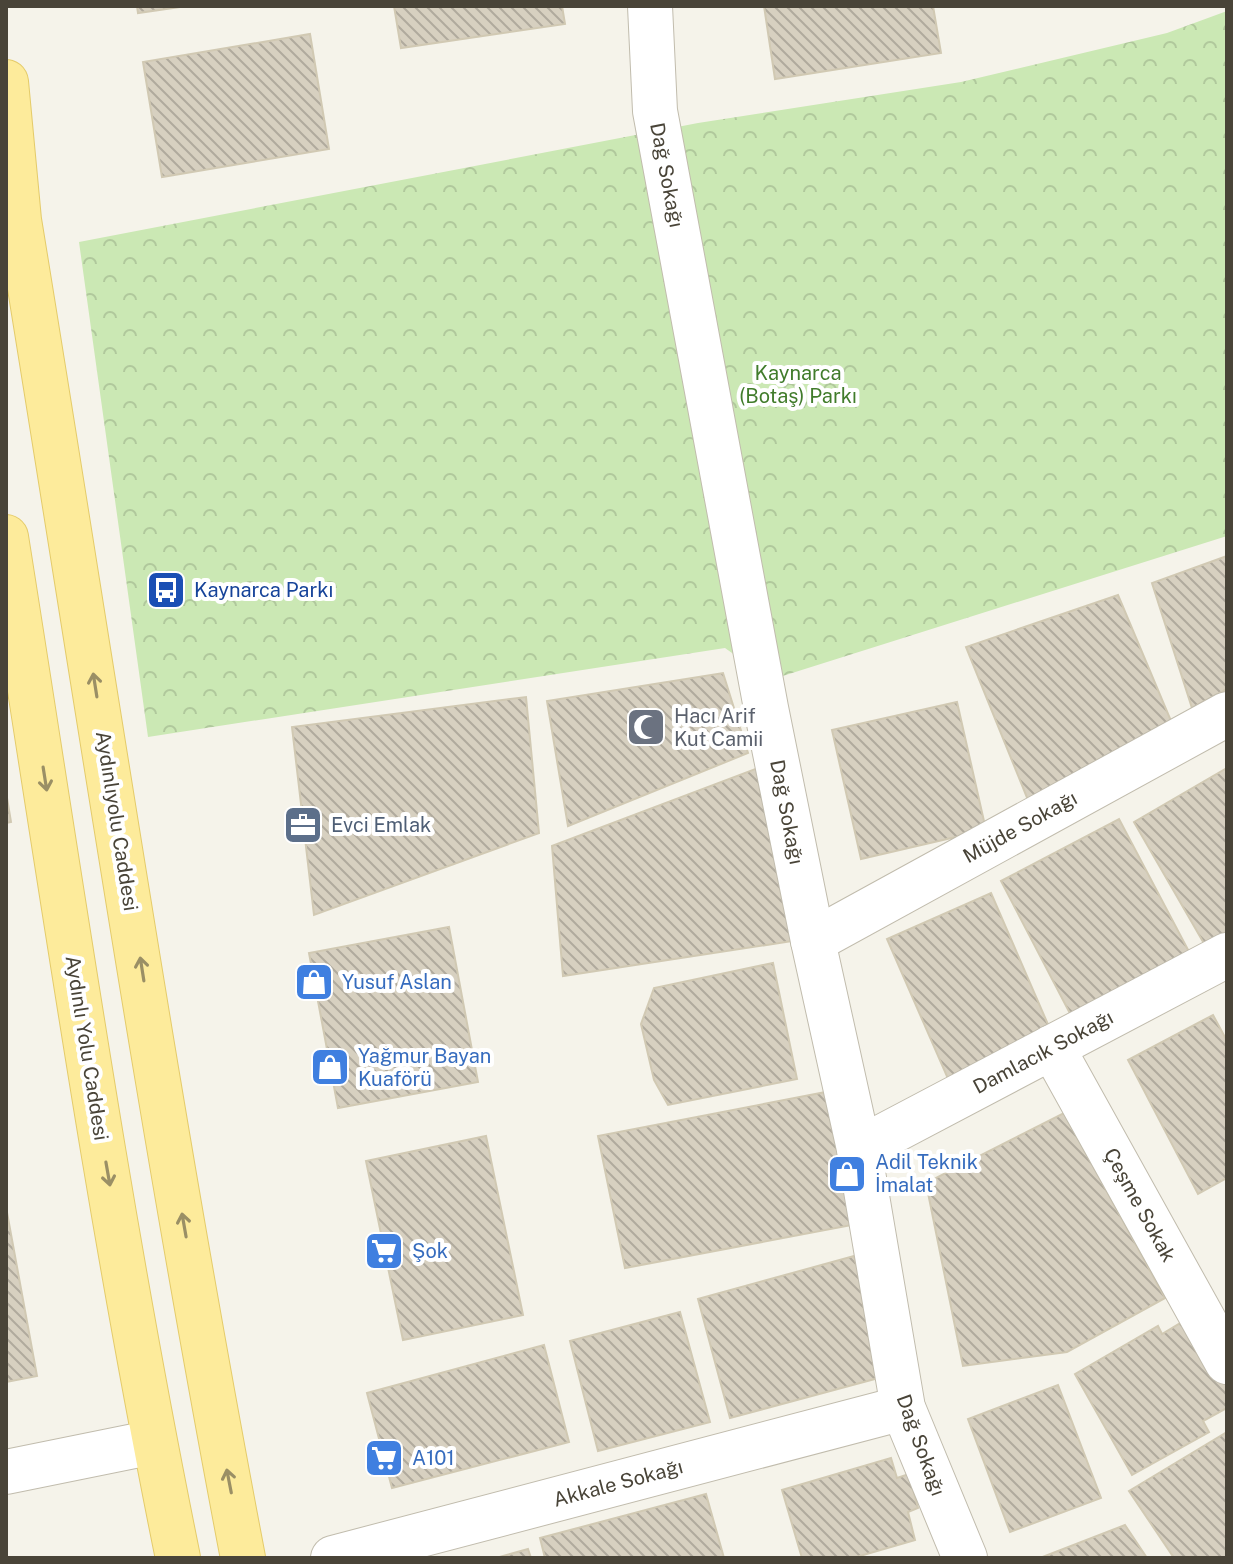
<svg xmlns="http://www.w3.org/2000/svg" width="1233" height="1564" font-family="'Public Sans',sans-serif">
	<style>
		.park { fill: url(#park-crowns) }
		.building { fill: url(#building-back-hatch); stroke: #d1c9b3; stroke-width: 2 }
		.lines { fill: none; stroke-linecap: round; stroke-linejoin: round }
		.minor-casing { stroke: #c1bcad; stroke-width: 46 }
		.major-casing { stroke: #e4cb6a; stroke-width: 46 }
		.minor { stroke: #fff; stroke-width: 44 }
		.major { stroke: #fdeb9b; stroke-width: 44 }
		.oneway { stroke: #9a8f65 }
		.labels { text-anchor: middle; stroke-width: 8; stroke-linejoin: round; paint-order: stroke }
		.street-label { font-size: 20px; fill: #494438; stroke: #fff }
		.park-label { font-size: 20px; fill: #417c2b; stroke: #fff }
		.transit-label { font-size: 20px; fill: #164399; stroke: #fff; text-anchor: start }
		.worship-label { font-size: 20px; fill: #5b616d; stroke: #fff; text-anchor: start }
		.service-label { font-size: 20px; fill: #4e5e75; stroke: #fff; text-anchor: start }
		.shop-label { font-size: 20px; fill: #366cbe; stroke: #fff; text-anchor: start }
	</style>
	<defs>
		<pattern id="park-crowns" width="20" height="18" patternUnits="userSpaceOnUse" patternTransform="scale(2)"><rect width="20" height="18" fill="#cbe8b4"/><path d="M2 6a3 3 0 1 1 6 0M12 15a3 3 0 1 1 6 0" fill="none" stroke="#b0c89c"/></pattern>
		<pattern id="building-back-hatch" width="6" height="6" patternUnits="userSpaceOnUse" patternTransform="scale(2)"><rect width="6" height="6" fill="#d7d0c0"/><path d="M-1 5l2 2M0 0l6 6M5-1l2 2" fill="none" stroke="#b0aa9d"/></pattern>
	</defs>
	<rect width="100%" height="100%" fill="#f5f3ea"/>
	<!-- park -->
	<path class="park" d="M1227 11V536L770 680 725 648 148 737 79 242 698 123 961 82 1167 33Z"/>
	<!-- building -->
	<g class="building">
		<path d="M137 6H187L138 13Z"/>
		<path d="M394 6H562L565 24 401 48Z"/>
		<path d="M764 6H933L941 53 775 79Z"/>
		<path d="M310 34 329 149 162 177 143 62Z"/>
		<path d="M1227 556V689L1192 708 1152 583Z"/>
		<path d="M1118 595 1174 728 1030 805 966 647Z"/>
		<path d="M723 673 748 753 568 826 547 701Z"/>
		<path d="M526 697 539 833 314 915 292 727Z"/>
		<path d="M957 702 986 830 861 859 832 730Z"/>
		<path d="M766 765 799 940 563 976 552 846Z"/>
		<path d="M1227 768V935L1206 947 1134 822Z"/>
		<path d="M6 792 11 822 6 823Z"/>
		<path d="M1119 819 1195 963 1076 1025 1001 881Z"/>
		<path d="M991 893 1053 1036 949 1081 887 939Z"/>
		<path d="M449 927 478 1082 338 1108 309 953Z"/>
		<path d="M773 963 797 1079 668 1105 654 1080 641 1024 654 988Z"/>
		<path d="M1213 1015 1227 1041V1178L1198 1194 1128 1060Z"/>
		<path d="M831 1091 857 1224 625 1268 598 1136Z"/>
		<path d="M1064 1113 1165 1298 1067 1352 963 1366 926 1183Z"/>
		<path d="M486 1136 523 1315 403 1340 366 1161Z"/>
		<path d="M6 1207 37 1376 6 1382Z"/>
		<path d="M854 1256 886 1376 730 1418 698 1299Z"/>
		<path d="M680 1312 710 1422 598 1451 570 1341Z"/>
		<path d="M1197 1313 1227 1366V1408L1203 1421 1209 1432 1132 1475 1075 1374 1158 1326 1162 1334Z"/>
		<path d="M544 1345 569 1442 392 1488 367 1393Z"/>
		<path d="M1058 1385 1101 1498 1010 1532 968 1419Z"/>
		<path d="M1227 1432V1558H1174L1129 1491Z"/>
		<path d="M891 1458 897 1478 909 1474 918 1508 908 1512 915 1540 853 1558H802L782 1490Z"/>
		<path d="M706 1494 724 1558H545L540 1538Z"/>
		<path d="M1125 1525 1147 1558H1040Z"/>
		<path d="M528 1549 531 1558H496Z"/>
	</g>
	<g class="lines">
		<defs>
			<g id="minor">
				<path d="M650 6 655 111 766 708 813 941 859 1149 903 1408 965 1558"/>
				<path d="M813 941 1227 714"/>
				<path d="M1052 1047 1227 1362"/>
				<path d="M859 1149 1227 955"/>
				<path d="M6 1472 154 1442"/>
				<path d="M333 1558 903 1408"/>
			</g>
			<g id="major">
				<path d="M6 82 19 220C92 666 158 1114 243 1558"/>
				<path d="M6 537C60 877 109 1220 178 1558"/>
			</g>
		</defs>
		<!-- minor casing -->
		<use href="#minor" class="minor-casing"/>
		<!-- major casing -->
		<use href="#major" class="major-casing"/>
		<!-- minor -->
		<use href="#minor" class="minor"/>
		<!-- major -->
		<use href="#major" class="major"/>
	</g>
	<!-- one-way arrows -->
	<defs><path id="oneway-shaft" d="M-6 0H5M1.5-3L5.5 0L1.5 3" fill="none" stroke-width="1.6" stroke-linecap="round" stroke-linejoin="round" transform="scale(2)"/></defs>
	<g class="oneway">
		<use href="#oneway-shaft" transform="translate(95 685) rotate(-99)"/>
		<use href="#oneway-shaft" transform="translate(45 779) rotate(81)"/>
		<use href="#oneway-shaft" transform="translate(142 969) rotate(-99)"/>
		<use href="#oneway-shaft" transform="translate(108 1174) rotate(80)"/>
		<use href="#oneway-shaft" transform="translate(184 1225) rotate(-100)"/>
		<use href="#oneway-shaft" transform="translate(229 1481) rotate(-101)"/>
	</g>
	<!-- icons -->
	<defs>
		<symbol id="bus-square" viewBox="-11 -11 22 22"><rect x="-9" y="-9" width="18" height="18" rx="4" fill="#1a4fb4" stroke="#fff"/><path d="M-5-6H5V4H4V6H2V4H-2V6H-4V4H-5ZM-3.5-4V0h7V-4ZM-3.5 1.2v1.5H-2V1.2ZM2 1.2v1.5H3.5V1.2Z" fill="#fff"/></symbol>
		<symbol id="mosque-square" viewBox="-11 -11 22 22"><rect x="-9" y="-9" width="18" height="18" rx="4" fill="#6b7280" stroke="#fff"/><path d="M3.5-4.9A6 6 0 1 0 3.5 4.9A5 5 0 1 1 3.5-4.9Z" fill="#fff"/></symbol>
		<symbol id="office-square" viewBox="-11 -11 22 22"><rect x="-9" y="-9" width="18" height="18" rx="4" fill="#5c6f8a" stroke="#fff"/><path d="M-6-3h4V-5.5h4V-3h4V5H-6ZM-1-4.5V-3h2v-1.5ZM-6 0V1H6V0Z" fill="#fff"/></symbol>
		<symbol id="shop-square" viewBox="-11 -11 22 22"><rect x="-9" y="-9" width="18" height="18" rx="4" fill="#3f7fe0" stroke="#fff"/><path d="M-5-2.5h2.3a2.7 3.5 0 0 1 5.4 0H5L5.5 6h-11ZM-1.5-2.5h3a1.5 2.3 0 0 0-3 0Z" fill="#fff"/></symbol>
		<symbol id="supermarket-square" viewBox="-11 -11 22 22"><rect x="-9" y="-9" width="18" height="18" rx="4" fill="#3f7fe0" stroke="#fff"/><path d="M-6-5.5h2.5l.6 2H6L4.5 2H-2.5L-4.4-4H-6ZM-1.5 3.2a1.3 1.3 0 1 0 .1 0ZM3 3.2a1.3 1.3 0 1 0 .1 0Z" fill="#fff"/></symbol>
	</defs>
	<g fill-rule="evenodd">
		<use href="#bus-square" x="144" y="568" width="44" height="44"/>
		<use href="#mosque-square" x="624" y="705" width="44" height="44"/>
		<use href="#office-square" x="281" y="803" width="44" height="44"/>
		<use href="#shop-square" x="292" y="960" width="44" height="44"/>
		<use href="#shop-square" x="308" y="1045" width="44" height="44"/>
		<use href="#shop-square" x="825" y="1152" width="44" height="44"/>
		<use href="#supermarket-square" x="362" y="1229" width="44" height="44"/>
		<use href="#supermarket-square" x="362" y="1436" width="44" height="44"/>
	</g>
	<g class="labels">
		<!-- street labels -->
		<g class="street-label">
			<text transform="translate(667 175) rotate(79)" y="7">Dağ Sokağı</text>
			<text transform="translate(787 812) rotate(79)" y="7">Dağ Sokağı</text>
			<text transform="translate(117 821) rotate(81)" y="7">Aydınlıyolu Caddesi</text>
			<text transform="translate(1020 827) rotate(-29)" y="7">Müjde Sokağı</text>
			<text transform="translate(87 1048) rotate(81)" y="7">Aydınlı Yolu Caddesi</text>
			<text transform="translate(1043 1052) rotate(-28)" y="7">Damlacık Sokağı</text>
			<text transform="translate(1140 1205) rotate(61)" y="7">Çeşme Sokak</text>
			<text transform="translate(921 1445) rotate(70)" y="7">Dağ Sokağı</text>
			<text transform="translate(618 1483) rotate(-15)" y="7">Akkale Sokağı</text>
		</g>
		<!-- park labels -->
		<g class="park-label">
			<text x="798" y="380">Kaynarca<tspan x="798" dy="23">(Botaş) Parkı</tspan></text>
		</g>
		<!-- transit labels -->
		<g class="transit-label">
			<text x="194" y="597">Kaynarca Parkı</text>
		</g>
		<!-- worship labels -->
		<g class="worship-label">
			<text x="674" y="723">Hacı Arif<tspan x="674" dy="23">Kut Camii</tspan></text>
		</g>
		<!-- service labels -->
		<g class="service-label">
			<text x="331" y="832">Evci Emlak</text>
		</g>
		<!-- shop labels -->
		<g class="shop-label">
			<text x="342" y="989">Yusuf Aslan</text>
			<text x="358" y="1063">Yağmur Bayan<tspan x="358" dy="23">Kuaförü</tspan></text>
			<text x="875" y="1169">Adil Teknik<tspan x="875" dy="23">İmalat</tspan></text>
			<text x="412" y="1258">Şok</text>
			<text x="412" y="1465">A101</text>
		</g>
	</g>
	<!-- border -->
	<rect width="1233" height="1564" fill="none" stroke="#494438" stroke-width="16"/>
</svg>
